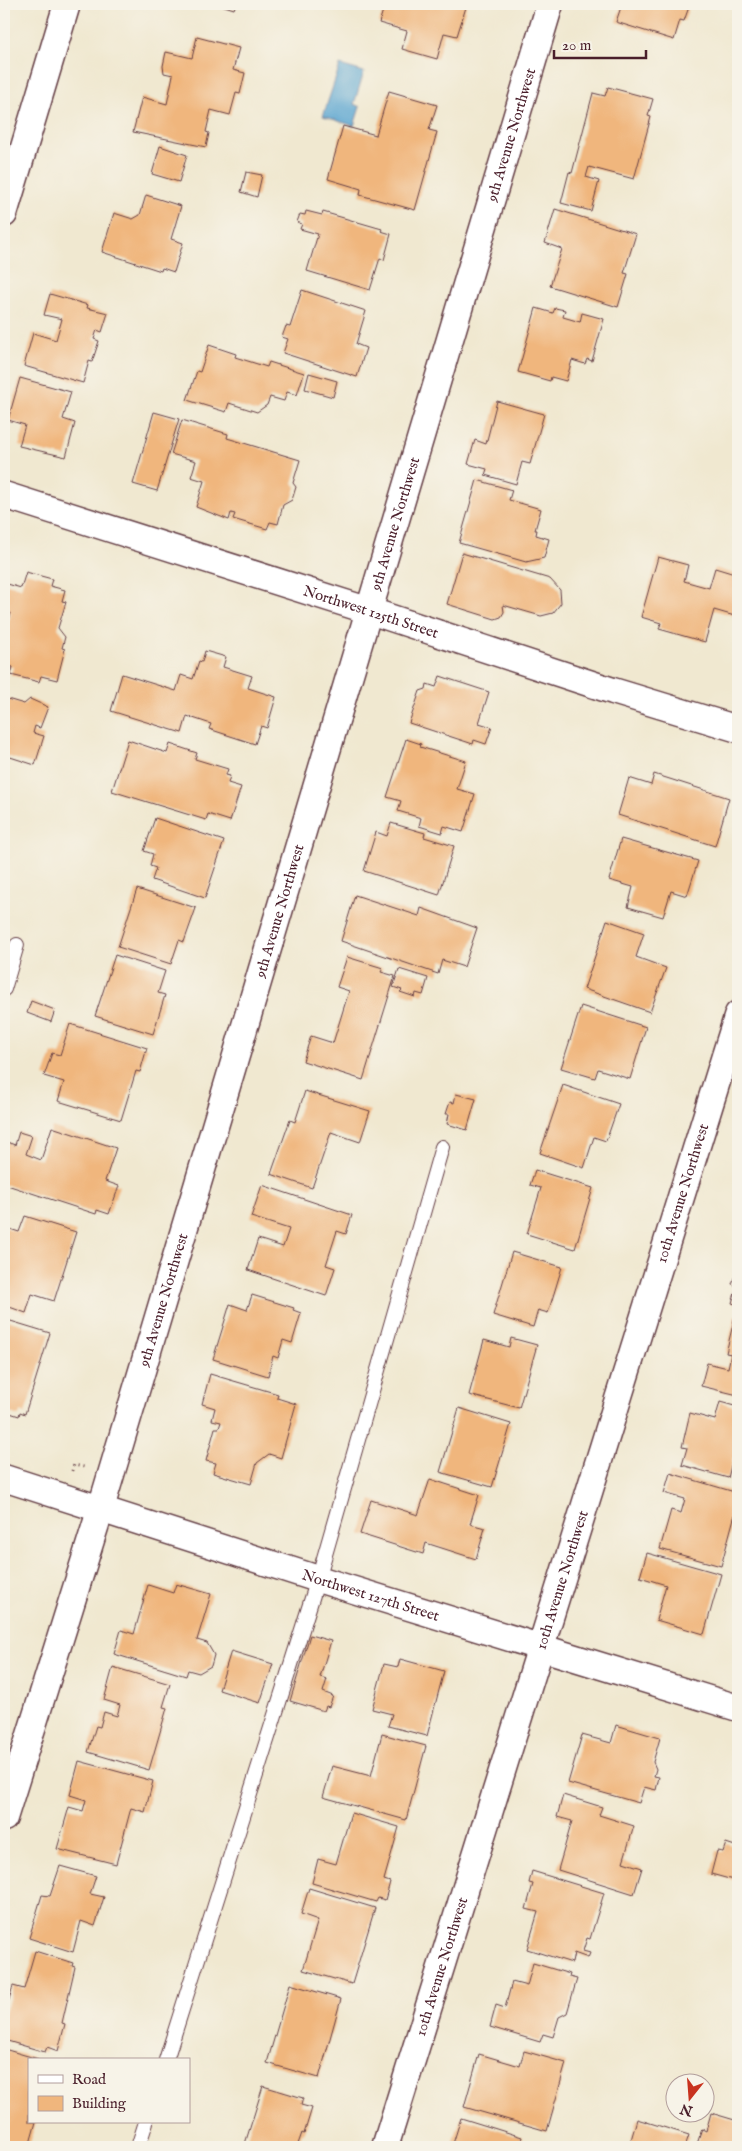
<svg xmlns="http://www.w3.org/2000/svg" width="742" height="2151" font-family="'IM FELL English',serif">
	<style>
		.water { fill: #58a4d0; stroke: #51627e }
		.building { fill: #f0b67d }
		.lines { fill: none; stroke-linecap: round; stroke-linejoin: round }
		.service-casing { stroke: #633d44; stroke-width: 16 }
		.minor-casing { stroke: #633d44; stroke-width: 29 }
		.path { stroke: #633d44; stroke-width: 3; stroke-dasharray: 1 4; stroke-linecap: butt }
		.service { stroke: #fff; stroke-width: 14 }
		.minor { stroke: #fff; stroke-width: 26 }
		.labels { text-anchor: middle; stroke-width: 4; stroke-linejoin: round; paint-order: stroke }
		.street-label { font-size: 15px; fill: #4a1f2b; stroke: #f7f3e8 }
	</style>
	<rect width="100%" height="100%" fill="#f7f3e8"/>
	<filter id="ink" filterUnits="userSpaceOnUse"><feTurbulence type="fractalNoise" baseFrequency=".02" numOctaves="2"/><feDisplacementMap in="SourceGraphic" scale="10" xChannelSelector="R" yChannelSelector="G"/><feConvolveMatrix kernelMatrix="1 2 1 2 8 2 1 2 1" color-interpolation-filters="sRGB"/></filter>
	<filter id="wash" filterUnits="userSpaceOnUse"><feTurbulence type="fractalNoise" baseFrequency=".0096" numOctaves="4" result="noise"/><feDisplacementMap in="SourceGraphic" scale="20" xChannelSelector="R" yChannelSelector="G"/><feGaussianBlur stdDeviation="1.12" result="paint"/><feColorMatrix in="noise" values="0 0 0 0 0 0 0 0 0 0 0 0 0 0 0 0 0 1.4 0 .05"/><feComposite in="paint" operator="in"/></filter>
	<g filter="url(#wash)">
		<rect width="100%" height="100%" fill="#f0e8d0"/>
		<!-- water -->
		<path class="water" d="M340 65 364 72 354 104 360 107 354 126 323 116Z"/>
		<g id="blocks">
			<!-- building -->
			<g class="building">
				<path d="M218 4H236L234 9Z"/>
				<path d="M385 4H467L457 36 444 33 437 59 402 49 407 31 379 23Z"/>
				<path d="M622 4H690L684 21 680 20 674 40 616 22Z"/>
				<path d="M197 37 239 48 233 70 245 73 240 94 236 93 230 115 211 110 206 132 209 133 206 147 133 132 142 97 167 104 173 75 164 73 163 66 166 52 192 58Z"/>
				<path d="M608 87 653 99 648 116 651 117 634 179 589 167 586 177 599 181 591 211 561 203 569 172 572 173 593 93 605 96Z"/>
				<path d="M389 91 437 105 429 130 437 132 415 210 360 195 361 189 328 179 343 126 376 135Z"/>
				<path d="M160 146 187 155 179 182 152 174Z"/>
				<path d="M246 172 262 175 257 197 241 192Z"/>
				<path d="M146 195 181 206 171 239 183 243 174 272 162 268 161 271 102 252 114 213 133 219 140 215Z"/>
				<path d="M555 209 636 234 624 273 628 274 618 307 550 286 562 249 545 243Z"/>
				<path d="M306 211 322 215 323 212 382 229 381 231 391 234 384 260 380 258 370 290 307 271 318 234 300 229 302 224 297 222 300 214 305 215Z"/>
				<path d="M302 290 366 311 356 344 366 348 357 377 283 353 288 339 282 337 286 326 290 327Z"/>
				<path d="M50 294 88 305 87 308 108 313 102 332 97 330 94 339 99 341 92 362 89 361 83 383 24 366 33 333 56 340 62 319 44 315Z"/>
				<path d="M536 308 553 313 555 308 565 310 563 317 580 322 582 313 604 319 592 361 587 359 585 364 572 360 566 381 551 377 550 381 518 372Z"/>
				<path d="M209 345 236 354 235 357 267 367 269 362 304 373 297 395 287 392 284 401 270 397 267 405 257 412 229 403 226 412 187 400 197 371 200 372Z"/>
				<path d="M309 373 337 381 333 397 305 389Z"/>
				<path d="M20 378 71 392 63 419 75 423 66 457 19 446 25 425 8 420Z"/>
				<path d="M497 401 544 414 530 464 522 462 516 484 485 475 487 469 468 464 475 440 486 444Z"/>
				<path d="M154 412 179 419 157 491 133 484Z"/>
				<path d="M182 420 228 434 227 438 300 460 293 483 296 487 292 500 283 505 278 524 270 522 267 529 233 519 235 514 231 513 229 520 196 507 204 481 191 477 196 461 171 454Z"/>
				<path d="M477 480 512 490 509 500 541 509 535 530H537L536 535 549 539 544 558 526 562 459 543Z"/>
				<path d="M462 553 550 579 560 590 561 603 553 613 541 616 503 605 504 612 501 617 495 619 447 604Z"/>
				<path d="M658 557 688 565 684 581 709 588 715 568 738 575V617L714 610 705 642 659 629 661 623 641 617Z"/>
				<path d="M26 572 52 579 50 586 65 590 62 601 66 602 58 628 65 637 62 648 65 649 57 680 41 676 39 682 11 675 13 667 4 665V626L7 627 11 613 4 611V583L21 588Z"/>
				<path d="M205 651 226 657 223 667 252 676 248 688 276 697 267 728 261 726 255 744 209 729 211 724 187 716 182 733 111 711 122 674 176 691 181 675 193 679 199 661 202 662Z"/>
				<path d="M440 676 489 692 479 723 492 727 486 744 474 740 473 744 409 723 420 691 426 689 427 684 436 687Z"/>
				<path d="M4 698 24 704 30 699 48 707 40 728 35 726 33 733 44 736 35 765 4 755Z"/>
				<path d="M406 739 421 744 420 747 466 761 457 789 475 794 463 832 444 826 442 833 419 826 421 818 398 811 401 801 387 797Z"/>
				<path d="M128 740 167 753 170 744 197 753 195 759 228 769 226 775 230 776 228 783 241 787 230 821 208 814 206 820 112 791Z"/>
				<path d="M654 774 729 798 715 846 618 815 629 778 651 785Z"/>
				<path d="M155 818 224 841 205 898 152 880 156 868 150 866 153 854 144 851Z"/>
				<path d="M391 823 425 833 424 837 454 846 439 895 364 871 376 832 387 836Z"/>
				<path d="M621 839 698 861 687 896 671 891 663 917 628 907 633 887 609 880Z"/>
				<path d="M137 889 196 908 184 942 179 940 171 964 118 947Z"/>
				<path d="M355 895 419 916 421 908 477 928 464 967 442 960 438 974 341 941Z"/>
				<path d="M607 920 644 933 636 957 666 968 650 1012 584 989Z"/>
				<path d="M115 955 165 971 158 993 165 995 153 1034 95 1016Z"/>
				<path d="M347 957 383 968 381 972 395 976 363 1080 303 1061 311 1036 333 1043 349 991 337 987Z"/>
				<path d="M399 969 428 978 423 995 416 993 415 997 400 992 402 990 393 987Z"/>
				<path d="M31 1001 55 1010 51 1022 27 1013Z"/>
				<path d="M581 1006 646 1027 630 1079 598 1069 595 1078 561 1068Z"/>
				<path d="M70 1024 147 1048 140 1072 136 1071 121 1120 58 1101 64 1082 44 1076 52 1053 60 1055Z"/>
				<path d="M563 1085 619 1104 606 1141 594 1137 584 1168 540 1153Z"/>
				<path d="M305 1091 370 1111 360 1142 331 1132 312 1188 271 1174 290 1120 295 1122Z"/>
				<path d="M456 1094 476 1099 467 1130 447 1124 449 1114H446L450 1102 454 1103Z"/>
				<path d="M52 1127 116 1148 105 1181 119 1186 109 1214 97 1210 96 1214 4 1184V1141L15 1145 19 1132 32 1136 26 1154 41 1160Z"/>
				<path d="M535 1170 593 1188 575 1249 527 1234 541 1188 530 1185Z"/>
				<path d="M262 1185 352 1215 346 1234 337 1231 326 1265 335 1268 326 1296 248 1270 258 1239 283 1247 289 1229 251 1217Z"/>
				<path d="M25 1216 76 1232 54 1301 32 1294 26 1313 4 1305V1227L19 1232Z"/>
				<path d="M512 1252 562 1267 548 1313 538 1310 533 1327 493 1315Z"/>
				<path d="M738 1266V1305L732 1303 737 1286 732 1284Z"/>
				<path d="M252 1295 294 1308 293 1310 301 1313 292 1343 283 1340 278 1358 273 1356 268 1376 213 1359 230 1304 247 1310Z"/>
				<path d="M735 1316H738V1395L701 1386 707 1363 728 1368 731 1354 726 1353Z"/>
				<path d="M4 1319 50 1333 25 1414 20 1412 19 1416 4 1411Z"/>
				<path d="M511 1338 537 1345 519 1408 469 1395 484 1340 509 1347Z"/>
				<path d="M210 1374 278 1394 277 1398 296 1404 281 1458 269 1454 257 1463 251 1484 213 1473 216 1463 206 1461 215 1428H219L221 1422 212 1420 215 1408 202 1404Z"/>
				<path d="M720 1402 738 1407V1459L733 1458 728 1478 682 1465 687 1448 682 1447 690 1413 715 1420Z"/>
				<path d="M459 1408 511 1424 492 1487 440 1472Z"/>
				<path d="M670 1473 738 1493V1503L721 1566 660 1549 671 1510 681 1513 685 1499 664 1493Z"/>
				<path d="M430 1479 479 1495 470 1524 485 1528 476 1559 426 1543 423 1554 360 1534 371 1500 418 1515Z"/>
				<path d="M647 1553 721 1574 704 1634 656 1620 666 1585 640 1577Z"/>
				<path d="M176 1584 211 1594 197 1640 207 1643 214 1655 211 1666 199 1673 188 1670 186 1676 114 1654 121 1630 134 1634 148 1585 173 1593Z"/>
				<path d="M310 1635 331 1641 320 1677 327 1679 323 1692 333 1696 329 1707 326 1706 324 1711 290 1701Z"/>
				<path d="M231 1651 273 1664 260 1703 219 1690Z"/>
				<path d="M400 1659 444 1671 427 1736 388 1726 392 1714 372 1709 384 1664 398 1667Z"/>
				<path d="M113 1667 170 1684 163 1707 167 1708 149 1770 88 1752 96 1726 100 1727 104 1712 117 1716 120 1705 104 1700Z"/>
				<path d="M616 1725 660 1738 653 1762 656 1769 654 1776 659 1777 656 1790 644 1787 639 1803 568 1783 582 1735 611 1743Z"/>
				<path d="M382 1734 426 1746 406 1820 323 1797 332 1766 371 1776Z"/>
				<path d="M79 1761 153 1781 145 1812 131 1808 116 1864 57 1849 69 1807 83 1811 86 1800 70 1795Z"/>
				<path d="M563 1795 602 1807 599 1815 634 1826 623 1862 642 1868 634 1894 558 1870 572 1821 557 1817Z"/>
				<path d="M351 1813 399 1827 384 1880 390 1882 385 1900 378 1898 376 1902 312 1883 318 1859 336 1864Z"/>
				<path d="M726 1843 738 1847V1865L733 1880 711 1874 717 1851 723 1852Z"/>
				<path d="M60 1866 96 1876 90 1894 104 1897 95 1926 81 1921 73 1952 29 1938 42 1895 50 1896Z"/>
				<path d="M532 1871 604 1893 590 1939 587 1938 583 1951 590 1953 588 1958 574 1953 572 1963 527 1949 538 1912 526 1909 533 1884 529 1883Z"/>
				<path d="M309 1888 375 1908 352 1984 303 1970 318 1920 301 1914Z"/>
				<path d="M35 1951 73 1963 72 1966 75 1967 62 2023 65 2024 58 2051 47 2047 45 2052 4 2040V2016L13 1986 24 1989Z"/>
				<path d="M533 1963 570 1974 569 1977 577 1979 567 2013 559 2017 553 2037 543 2034 540 2042 490 2027 496 2005 505 2008 512 1982 527 1986Z"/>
				<path d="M290 1984 341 1999 319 2078 267 2063Z"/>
				<path d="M4 2049 38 2059 29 2060V2122H36L29 2147 4 2141Z"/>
				<path d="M524 2051 566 2063 547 2131 464 2107 479 2054 520 2066Z"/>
				<path d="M263 2086 303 2098 301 2105 312 2108 304 2134 302 2133 297 2147H244Z"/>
				<path d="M711 2113 738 2121V2147H696L702 2129 706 2131Z"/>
				<path d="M461 2118 522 2137 519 2147H452Z"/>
				<path d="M637 2119 689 2135 685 2147H629Z"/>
			</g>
		</g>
	</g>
	<g filter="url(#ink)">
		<use href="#blocks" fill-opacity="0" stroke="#633d44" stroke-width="1"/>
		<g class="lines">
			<defs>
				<g id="service">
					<path d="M4 989 17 945"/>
					<path d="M166 2060 318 1579 442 1147"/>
					<path d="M138 2147 146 2122"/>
				</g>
				<g id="minor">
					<path d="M4 214 67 4"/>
					<path id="s1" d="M4 495 370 611 613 691 738 729"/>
					<path id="s2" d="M4 1478 318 1579 738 1708"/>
					<path id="s3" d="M4 1818 101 1508 550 4"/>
					<path id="s4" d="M385 2147 738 1014"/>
				</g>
			</defs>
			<!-- service casing -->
			<use href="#service" class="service-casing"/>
			<!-- minor casing -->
			<use href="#minor" class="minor-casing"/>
			<!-- path -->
			<path class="path" d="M72 1471 74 1465 84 1467"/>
			<!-- service -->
			<use href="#service" class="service"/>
			<!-- minor -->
			<use href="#minor" class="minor"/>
		</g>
	</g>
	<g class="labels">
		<!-- street labels -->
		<g class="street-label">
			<text dy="5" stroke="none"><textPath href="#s3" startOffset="1758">9th Avenue Northwest</textPath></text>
			<text dy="5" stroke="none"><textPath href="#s3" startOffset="1352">9th Avenue Northwest</textPath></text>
			<text dy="5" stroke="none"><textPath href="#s1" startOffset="385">Northwest 125th Street</textPath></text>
			<text dy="5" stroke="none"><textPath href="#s3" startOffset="948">9th Avenue Northwest</textPath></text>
			<text dy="5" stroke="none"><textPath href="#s4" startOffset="999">10th Avenue Northwest</textPath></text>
			<text dy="5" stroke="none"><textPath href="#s3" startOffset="542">9th Avenue Northwest</textPath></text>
			<text dy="5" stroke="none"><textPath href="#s4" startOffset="594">10th Avenue Northwest</textPath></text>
			<text dy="5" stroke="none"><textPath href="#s2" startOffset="385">Northwest 127th Street</textPath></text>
			<text dy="5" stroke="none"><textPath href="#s4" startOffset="189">10th Avenue Northwest</textPath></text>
		</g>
	</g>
	<!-- margin -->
	<rect width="742" height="2151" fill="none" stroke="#f7f3e8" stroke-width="20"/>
	<!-- legend -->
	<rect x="28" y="2058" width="162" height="65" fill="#f7f3e8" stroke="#b29e9c"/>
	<rect x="38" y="2075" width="25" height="8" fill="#ffffff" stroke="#b29e9c"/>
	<text x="72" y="2084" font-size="15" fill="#4a1f2b">Road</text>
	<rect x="38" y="2096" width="25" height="15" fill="#f0b67d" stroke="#b29e9c"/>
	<text x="72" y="2108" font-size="15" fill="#4a1f2b">Building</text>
	<!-- north arrow -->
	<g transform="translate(690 2098) rotate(197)"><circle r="24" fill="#f7f3e8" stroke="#b29e9c"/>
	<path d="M0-4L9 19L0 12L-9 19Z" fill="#c8321e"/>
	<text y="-8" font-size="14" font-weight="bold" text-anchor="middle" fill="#4a1f2b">N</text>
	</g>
	<!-- scale -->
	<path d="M554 50v8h92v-8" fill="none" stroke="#4a1f2b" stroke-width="2.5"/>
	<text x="562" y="50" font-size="15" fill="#4a1f2b" stroke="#f7f3e8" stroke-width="4" paint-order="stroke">20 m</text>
</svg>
